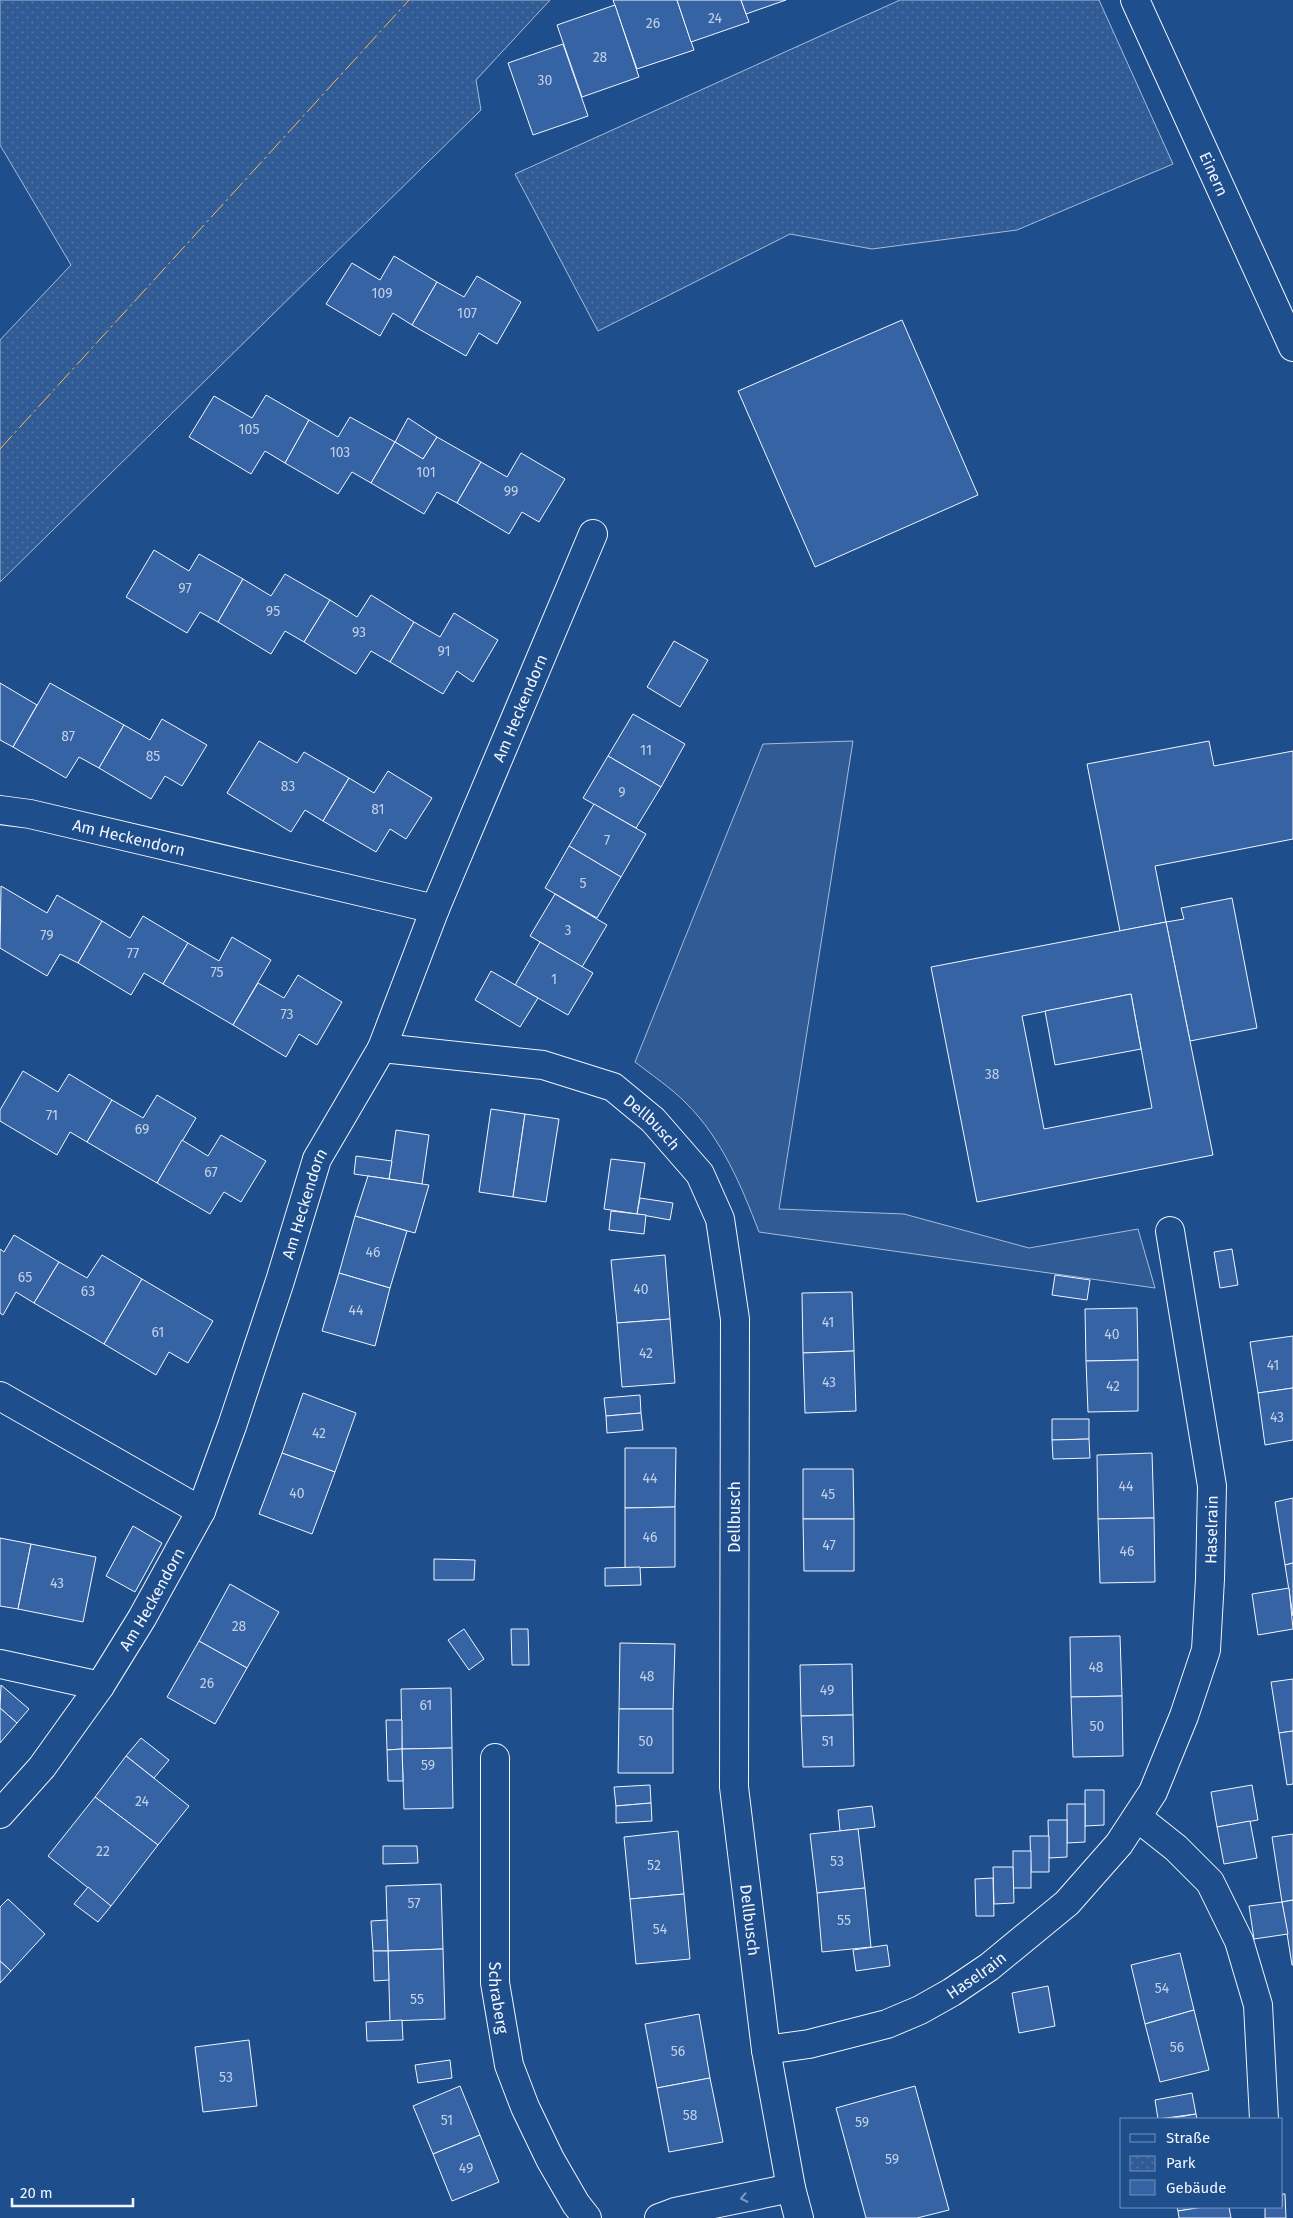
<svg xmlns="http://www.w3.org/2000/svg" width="1293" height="2218" font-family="'Fira Sans',sans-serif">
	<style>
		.grass { fill: #305b95; stroke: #a8bbd7 }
		.park { fill: url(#park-dots); stroke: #a8bbd7 }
		.building { fill: #3563a3; stroke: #f2f6ff; fill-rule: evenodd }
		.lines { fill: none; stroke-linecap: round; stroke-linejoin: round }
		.minor-casing { stroke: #f2f6ff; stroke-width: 30 }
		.major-casing { stroke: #f2f6ff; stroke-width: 30 }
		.minor { stroke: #1f4e8c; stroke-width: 28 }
		.major { stroke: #1f4e8c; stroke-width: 28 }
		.power { stroke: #ffb74d; stroke-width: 1; stroke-dasharray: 18 4 2.5 4; stroke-linecap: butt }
		.oneway { stroke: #7e9ac0 }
		.labels { text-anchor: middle; stroke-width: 4; stroke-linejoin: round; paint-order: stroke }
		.number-label { font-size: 14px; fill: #c3d1e8 }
		.street-label { font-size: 16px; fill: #f2f6ff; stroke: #1f4e8c }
	</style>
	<defs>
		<pattern id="park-dots" width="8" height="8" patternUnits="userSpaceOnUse" patternTransform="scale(1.25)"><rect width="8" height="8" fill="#305b95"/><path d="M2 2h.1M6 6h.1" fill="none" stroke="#4e73a5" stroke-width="1.8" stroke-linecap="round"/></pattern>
	</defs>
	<rect width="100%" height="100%" fill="#1f4e8c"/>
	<!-- grass -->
	<path class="grass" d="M853 741 779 1209 904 1214 1029 1248 1138 1229 1155 1288 759 1232C741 1185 722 1139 686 1103 671 1088 652 1075 635 1062L763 744Z"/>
	<!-- park -->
	<g class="park">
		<path d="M0 0H550L476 80 481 110 0 582V340L71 265 0 145Z"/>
		<path d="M900 0H1099L1173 164 1017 230 872 249 790 234 598 331 515 174Z"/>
	</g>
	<!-- building -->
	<g class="building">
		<path d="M613 0H677L694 50 637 69Z"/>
		<path d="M677 0H741L749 22 691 42Z"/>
		<path d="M741 0H786L746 14Z"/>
		<path d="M615 5 639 77 582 97 557 25Z"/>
		<path d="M563 44 588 116 533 135 508 63Z"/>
		<path d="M394 256 437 282 412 325 393 313 380 336 326 304 352 263 380 280Z"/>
		<path d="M477 276 521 302 497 344 479 333 466 356 412 325 437 282 464 297Z"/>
		<path d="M902 320 978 495 815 567 738 391Z"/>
		<path d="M266 395 309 420 285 463 265 451 251 474 189 437 214 396 252 418Z"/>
		<path d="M350 417 395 442 371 483 352 472 338 494 285 463 309 420 338 437Z"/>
		<path d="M408 418 437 437 423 459 395 442Z"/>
		<path d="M437 437 481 462 457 503 437 492 424 514 371 483 395 442 423 459Z"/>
		<path d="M521 453 565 479 539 522 522 512 509 534 457 503 481 462 507 477Z"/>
		<path d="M154 550 189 571 199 554 243 579 218 622 200 612 187 633 126 597Z"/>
		<path d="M285 574 330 600 304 642 285 631 271 654 218 622 243 579 271 596Z"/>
		<path d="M371 595 414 622 390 662 371 651 356 674 304 642 330 600 357 617Z"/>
		<path d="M454 613 498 640 473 682 457 671 443 694 390 662 414 622 440 637Z"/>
		<path d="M674 641 708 660 680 707 647 687Z"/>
		<path d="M0 683 37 705 13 747 0 740Z"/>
		<path d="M50 683 124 725 99 768 79 757 66 778 13 747Z"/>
		<path d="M633 714 685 744 661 787 608 756Z"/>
		<path d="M162 719 207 745 182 786 165 776 151 799 99 768 124 725 150 740Z"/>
		<path d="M259 741 297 763 304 752 349 778 323 821 305 810 291 832 227 793Z"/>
		<path d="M1209 741 1214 766 1293 751V839L1155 866 1166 922 1120 931 1087 764Z"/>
		<path d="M608 756 661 787 636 828 583 798Z"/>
		<path d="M388 771 432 798 406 839 390 829 376 852 323 821 349 778 374 793Z"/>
		<path d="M594 804 646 834 621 877 569 846Z"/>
		<path d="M569 846 621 877 597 918 545 888Z"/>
		<path d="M1 886 47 913 57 895 102 921 78 963 60 954 47 976 0 948Z"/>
		<path d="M555 894 607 925 582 967 530 936Z"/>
		<path d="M1232 898 1257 1028 1190 1041 1166 922 1184 919 1181 908Z"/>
		<path d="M143 916 188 943 163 984 144 973 131 995 78 963 102 921 130 938Z"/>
		<path d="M1166 922 1213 1155 977 1202 931 967ZM1131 994 1152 1108 1044 1129 1022 1016Z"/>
		<path d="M232 937 271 960 233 1025 163 984 188 943 219 961Z"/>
		<path d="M540 942 593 973 568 1015 515 985Z"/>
		<path d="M491 971 538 998 520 1027 475 1000Z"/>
		<path d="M298 975 342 1002 317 1045 299 1034 286 1057 233 1025 258 983 284 998Z"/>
		<path d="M1131 994 1141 1049 1055 1065 1045 1011Z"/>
		<path d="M23 1071 58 1092 69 1074 112 1100 87 1142 70 1132 57 1155 0 1121V1110Z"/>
		<path d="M157 1095 196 1118 157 1183 87 1142 112 1100 143 1118Z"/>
		<path d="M491 1109 525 1114 513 1197 479 1192Z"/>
		<path d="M525 1114 559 1119 546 1202 513 1197Z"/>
		<path d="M396 1130 429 1135 422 1184 389 1179Z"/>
		<path d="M221 1135 266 1161 241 1202 224 1192 210 1214 157 1183 182 1140 208 1156Z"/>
		<path d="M356 1156 392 1161 389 1179 354 1174Z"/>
		<path d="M611 1159 645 1163 637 1214 604 1209Z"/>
		<path d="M368 1176 429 1185 415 1233 355 1216Z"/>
		<path d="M640 1198 673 1203 670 1220 637 1214Z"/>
		<path d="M611 1211 646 1215 644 1234 609 1230Z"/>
		<path d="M355 1216 407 1231 390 1288 339 1273Z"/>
		<path d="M14 1235 59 1262 34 1303 16 1292 3 1315 0 1313V1249L4 1252Z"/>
		<path d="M1232 1249 1238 1285 1220 1288 1214 1252Z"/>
		<path d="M102 1255 142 1279 104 1344 34 1303 59 1262 87 1278Z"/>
		<path d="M665 1255 670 1319 617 1323 611 1260Z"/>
		<path d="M339 1273 390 1288 375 1346 322 1331Z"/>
		<path d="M1055 1275 1090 1280 1087 1300 1052 1295Z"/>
		<path d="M142 1279 213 1321 188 1363 169 1352 156 1375 104 1344Z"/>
		<path d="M852 1292 854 1351 803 1353 802 1293Z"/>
		<path d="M1137 1308 1138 1360 1086 1361 1085 1309Z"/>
		<path d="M670 1319 675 1383 622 1387 617 1323Z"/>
		<path d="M1293 1336V1388L1258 1393 1250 1342Z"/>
		<path d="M854 1351 856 1411 805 1413 803 1353Z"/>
		<path d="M1138 1360V1411L1088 1412 1086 1361Z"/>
		<path d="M1293 1388V1440L1265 1445 1258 1393Z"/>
		<path d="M303 1393 356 1413 335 1472 282 1453Z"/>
		<path d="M640 1395 641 1413 606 1416 604 1398Z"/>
		<path d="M641 1413 643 1430 607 1433 606 1416Z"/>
		<path d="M1052 1419H1089V1439L1052 1440Z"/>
		<path d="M1089 1439 1090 1458 1053 1459 1052 1440Z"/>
		<path d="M625 1448H676L675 1507 625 1508Z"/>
		<path d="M282 1453 335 1472 312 1534 259 1514Z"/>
		<path d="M1152 1453 1154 1518 1098 1519 1097 1455Z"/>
		<path d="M803 1469H853L854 1519H803Z"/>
		<path d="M1293 1498V1563L1285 1565 1275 1502Z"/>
		<path d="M675 1507V1567L625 1568V1508Z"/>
		<path d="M1154 1518 1155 1582 1100 1583 1098 1519Z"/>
		<path d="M803 1519H854V1571H804Z"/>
		<path d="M133 1526 162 1543 135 1592 106 1576Z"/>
		<path d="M0 1538 31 1544 18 1609 0 1606Z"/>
		<path d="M31 1544 96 1557 83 1622 18 1609Z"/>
		<path d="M434 1559 475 1560 474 1580H434Z"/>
		<path d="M1293 1563V1616L1285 1565Z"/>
		<path d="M640 1567 641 1585 605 1586V1568Z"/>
		<path d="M230 1584 279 1612 247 1668 199 1641Z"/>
		<path d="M1289 1588 1293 1629 1258 1635 1252 1594Z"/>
		<path d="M464 1629 484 1659 469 1670 448 1640Z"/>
		<path d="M511 1629H528L529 1665H512Z"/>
		<path d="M1120 1636 1122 1696 1071 1697 1070 1637Z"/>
		<path d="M199 1641 247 1668 215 1724 167 1697Z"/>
		<path d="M620 1643 675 1644 673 1709H619Z"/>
		<path d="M852 1664 853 1715 801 1716 800 1665Z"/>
		<path d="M1293 1679V1731L1279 1733 1271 1682Z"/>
		<path d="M1 1685 29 1709 17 1723 0 1708Z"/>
		<path d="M451 1688 452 1748 402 1749 401 1689Z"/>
		<path d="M1122 1696 1123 1756 1073 1757 1071 1697Z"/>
		<path d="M0 1708 17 1723 0 1743Z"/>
		<path d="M619 1709H673V1773H618Z"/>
		<path d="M853 1715 854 1766 803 1767 801 1716Z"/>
		<path d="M386 1720H402V1749L387 1750Z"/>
		<path d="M1293 1731V1784L1287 1785 1279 1733Z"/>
		<path d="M141 1738 169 1760 154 1778 126 1756Z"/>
		<path d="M452 1748 453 1808 404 1809 402 1749Z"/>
		<path d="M402 1749 403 1781H388L387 1750Z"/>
		<path d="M126 1756 189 1806 158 1845 95 1797Z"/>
		<path d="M650 1785 651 1803 616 1806 614 1787Z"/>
		<path d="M1252 1785 1258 1820 1217 1827 1211 1792Z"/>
		<path d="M1085 1790H1104V1825L1085 1826Z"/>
		<path d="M95 1797 158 1845 111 1906 48 1856Z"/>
		<path d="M651 1803 652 1821 616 1823V1806Z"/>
		<path d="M1067 1804H1085V1842L1067 1843Z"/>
		<path d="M872 1806 875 1827 840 1831 838 1810Z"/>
		<path d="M1048 1820H1067V1857L1049 1858Z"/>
		<path d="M1250 1821 1257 1858 1224 1864 1217 1827Z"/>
		<path d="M858 1829 865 1888 817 1893 810 1834Z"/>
		<path d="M678 1831 684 1894 630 1899 624 1837Z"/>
		<path d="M1293 1834V1900L1282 1902 1272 1837Z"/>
		<path d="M1030 1836H1049V1872H1031Z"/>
		<path d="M383 1846H417L418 1863 383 1864Z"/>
		<rect x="1013" y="1851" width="18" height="37"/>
		<path d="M993 1867H1013L1014 1903 994 1904Z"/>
		<path d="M993 1878 994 1916H976L975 1879Z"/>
		<path d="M441 1884 443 1949 388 1951 386 1886Z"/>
		<path d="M88 1887 111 1906 98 1922 74 1904Z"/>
		<path d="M865 1888 871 1947 822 1952 817 1893Z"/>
		<path d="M684 1894 690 1959 636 1964 630 1899Z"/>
		<path d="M8 1899 45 1934 11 1971 0 1961V1907Z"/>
		<path d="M1293 1900V1965H1292L1282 1902Z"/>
		<path d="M1282 1902 1288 1934 1254 1939 1249 1906Z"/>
		<path d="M387 1920 388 1951H373L371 1921Z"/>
		<path d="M887 1945 890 1966 856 1971 853 1950Z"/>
		<path d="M443 1949 445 2019 390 2021 388 1951Z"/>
		<path d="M373 1951H388L389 1980 374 1981Z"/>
		<path d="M1180 1953 1194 2010 1145 2024 1131 1965Z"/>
		<path d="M0 1961 11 1971 0 1983Z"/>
		<path d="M1048 1986 1055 2026 1019 2033 1012 1993Z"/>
		<path d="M1194 2010 1209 2070 1160 2082 1145 2024Z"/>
		<path d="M699 2014 710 2078 657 2088 645 2024Z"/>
		<path d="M402 2020 403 2040 367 2041 366 2022Z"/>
		<path d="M249 2040 257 2106 203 2112 195 2047Z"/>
		<path d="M450 2060 452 2078 418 2083 415 2065Z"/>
		<path d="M710 2078 723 2142 669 2152 657 2088Z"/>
		<path d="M460 2086 480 2135 433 2154 413 2106Z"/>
		<path d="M915 2086 949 2210 917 2218H866L836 2108Z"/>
		<path d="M1192 2093 1196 2114 1158 2119 1155 2100Z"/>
		<path d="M1196 2114 1197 2119H1167Z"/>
		<path d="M480 2135 499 2182 452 2201 433 2154Z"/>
		<path d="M1282 2194H1285L1286 2218H1265V2207H1282Z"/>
		<path d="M1177 2207H1203L1178 2211Z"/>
		<path d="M1203 2207H1229L1231 2218H1179L1178 2211Z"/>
	</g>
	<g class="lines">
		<defs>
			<g id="minor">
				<path id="s1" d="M0 810 30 814 435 909"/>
				<path id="s2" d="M382 1048 543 1065 613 1087 653 1120 700 1174 720 1219 735 1319 734 1787 766 2050 791 2188 799 2218"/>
				<path d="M0 1396 201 1511"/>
				<path d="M0 1664 100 1686"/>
				<path id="s3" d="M495 1758V1983L509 2065 525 2107 550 2159 576 2204 587 2218"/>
				<path id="s4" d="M0 1814 42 1767 100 1686 142 1618 201 1511 232 1426 280 1281 317 1159 382 1048 435 909 593 534"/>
				<path d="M1137 1817 1176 1848 1210 1882 1239 1941 1258 2005 1264 2119"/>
				<path id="s5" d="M766 2050 809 2044 887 2024 920 2010 952 1992 989 1967 1067 1903 1119 1844 1153 1792 1184 1716 1206 1650 1210 1579 1212 1486 1170 1231"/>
				<path d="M659 2218 675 2212 791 2188"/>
			</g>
			<g id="major">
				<path id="s6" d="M1135 0 1293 347"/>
			</g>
		</defs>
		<!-- minor casing -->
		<use href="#minor" class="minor-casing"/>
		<!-- major casing -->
		<use href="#major" class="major-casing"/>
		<!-- minor -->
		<use href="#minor" class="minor"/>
		<!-- major -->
		<use href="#major" class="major"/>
		<!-- power -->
		<path class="power" d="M0 449 409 0"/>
	</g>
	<!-- one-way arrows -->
	<defs><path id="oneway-chevron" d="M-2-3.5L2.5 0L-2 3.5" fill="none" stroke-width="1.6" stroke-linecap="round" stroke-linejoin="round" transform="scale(1.25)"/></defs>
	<use class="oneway" href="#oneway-chevron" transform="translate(744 2198) rotate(168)"/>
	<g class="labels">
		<!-- number labels -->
		<g class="number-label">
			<text x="715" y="23">24</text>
			<text x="653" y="28">26</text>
			<text x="600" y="62">28</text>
			<text x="545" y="85">30</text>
			<text x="382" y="298">109</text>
			<text x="467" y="318">107</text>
			<text x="249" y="434">105</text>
			<text x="340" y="457">103</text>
			<text x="426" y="477">101</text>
			<text x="511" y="496">99</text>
			<text x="185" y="593">97</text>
			<text x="273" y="616">95</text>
			<text x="359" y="637">93</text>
			<text x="444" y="656">91</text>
			<text x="68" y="741">87</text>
			<text x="646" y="755">11</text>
			<text x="153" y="761">85</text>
			<text x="288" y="791">83</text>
			<text x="622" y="797">9</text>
			<text x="378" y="814">81</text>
			<text x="607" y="845">7</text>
			<text x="583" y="888">5</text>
			<text x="568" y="935">3</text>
			<text x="47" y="940">79</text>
			<text x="133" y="958">77</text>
			<text x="217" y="977">75</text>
			<text x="554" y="984">1</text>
			<text x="287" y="1019">73</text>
			<text x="992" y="1079">38</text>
			<text x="52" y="1120">71</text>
			<text x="142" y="1134">69</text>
			<text x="211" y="1177">67</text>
			<text x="373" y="1257">46</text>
			<text x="25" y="1282">65</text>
			<text x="641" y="1294">40</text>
			<text x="88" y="1296">63</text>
			<text x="356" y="1315">44</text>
			<text x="828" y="1327">41</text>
			<text x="158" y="1337">61</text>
			<text x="1112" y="1339">40</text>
			<text x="646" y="1358">42</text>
			<text x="1273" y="1370">41</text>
			<text x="829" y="1387">43</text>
			<text x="1113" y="1391">42</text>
			<text x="1277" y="1422">43</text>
			<text x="319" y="1438">42</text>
			<text x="650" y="1483">44</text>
			<text x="1126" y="1491">44</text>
			<text x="297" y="1498">40</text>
			<text x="828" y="1499">45</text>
			<text x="650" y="1542">46</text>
			<text x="829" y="1550">47</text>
			<text x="1127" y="1556">46</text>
			<text x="57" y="1588">43</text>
			<text x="239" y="1631">28</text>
			<text x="1096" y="1672">48</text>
			<text x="647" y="1681">48</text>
			<text x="207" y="1688">26</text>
			<text x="827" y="1695">49</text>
			<text x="426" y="1710">61</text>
			<text x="1097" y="1731">50</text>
			<text x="646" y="1746">50</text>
			<text x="828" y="1746">51</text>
			<text x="428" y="1770">59</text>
			<text x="142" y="1806">24</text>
			<text x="103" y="1856">22</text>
			<text x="837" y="1866">53</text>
			<text x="654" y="1870">52</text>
			<text x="414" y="1908">57</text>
			<text x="844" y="1925">55</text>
			<text x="660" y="1934">54</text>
			<text x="1162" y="1993">54</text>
			<text x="417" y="2004">55</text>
			<text x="1177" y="2052">56</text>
			<text x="678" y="2056">56</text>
			<text x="226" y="2082">53</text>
			<text x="690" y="2120">58</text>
			<text x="447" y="2125">51</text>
			<text x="862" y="2127">59</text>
			<text x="892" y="2164">59</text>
			<text x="466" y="2173">49</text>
		</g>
		<!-- street labels -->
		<g class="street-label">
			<text dy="6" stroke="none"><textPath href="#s6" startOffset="191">Einern</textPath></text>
			<text dy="6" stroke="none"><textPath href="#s4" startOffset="1231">Am Heckendorn</textPath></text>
			<text dy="6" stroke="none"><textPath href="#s1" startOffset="132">Am Heckendorn</textPath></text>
			<text dy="6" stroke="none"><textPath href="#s2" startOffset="288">Dellbusch</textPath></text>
			<text dy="6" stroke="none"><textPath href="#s4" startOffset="689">Am Heckendorn</textPath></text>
			<text transform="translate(734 1517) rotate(-90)" y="6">Dellbusch</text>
			<text dy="6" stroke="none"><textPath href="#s5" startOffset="755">Haselrain</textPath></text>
			<text dy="6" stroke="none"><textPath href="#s4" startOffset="264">Am Heckendorn</textPath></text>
			<text dy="6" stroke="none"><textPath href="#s2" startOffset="1111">Dellbusch</textPath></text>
			<text dy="6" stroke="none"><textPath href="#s5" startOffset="226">Haselrain</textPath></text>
			<text dy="6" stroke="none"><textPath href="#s3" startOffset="240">Schraberg</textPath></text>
		</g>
	</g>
	<!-- legend -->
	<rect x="1120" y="2118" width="162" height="90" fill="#1f4e8c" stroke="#7391ba"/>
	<rect x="1130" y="2134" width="25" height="8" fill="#1f4e8c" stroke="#7391ba"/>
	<text x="1166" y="2143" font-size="15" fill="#f2f6ff">Straße</text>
	<rect x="1130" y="2156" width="25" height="15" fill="url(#park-dots)" stroke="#7391ba"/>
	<text x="1166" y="2168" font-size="15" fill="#f2f6ff">Park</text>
	<rect x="1130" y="2180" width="25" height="15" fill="#3563a3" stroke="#7391ba"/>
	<text x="1166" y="2193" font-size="15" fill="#f2f6ff">Gebäude</text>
	<!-- scale -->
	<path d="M12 2198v8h121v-8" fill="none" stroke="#f2f6ff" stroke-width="2.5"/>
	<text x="20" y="2198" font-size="15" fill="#f2f6ff" stroke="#1f4e8c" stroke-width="4" paint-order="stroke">20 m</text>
</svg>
